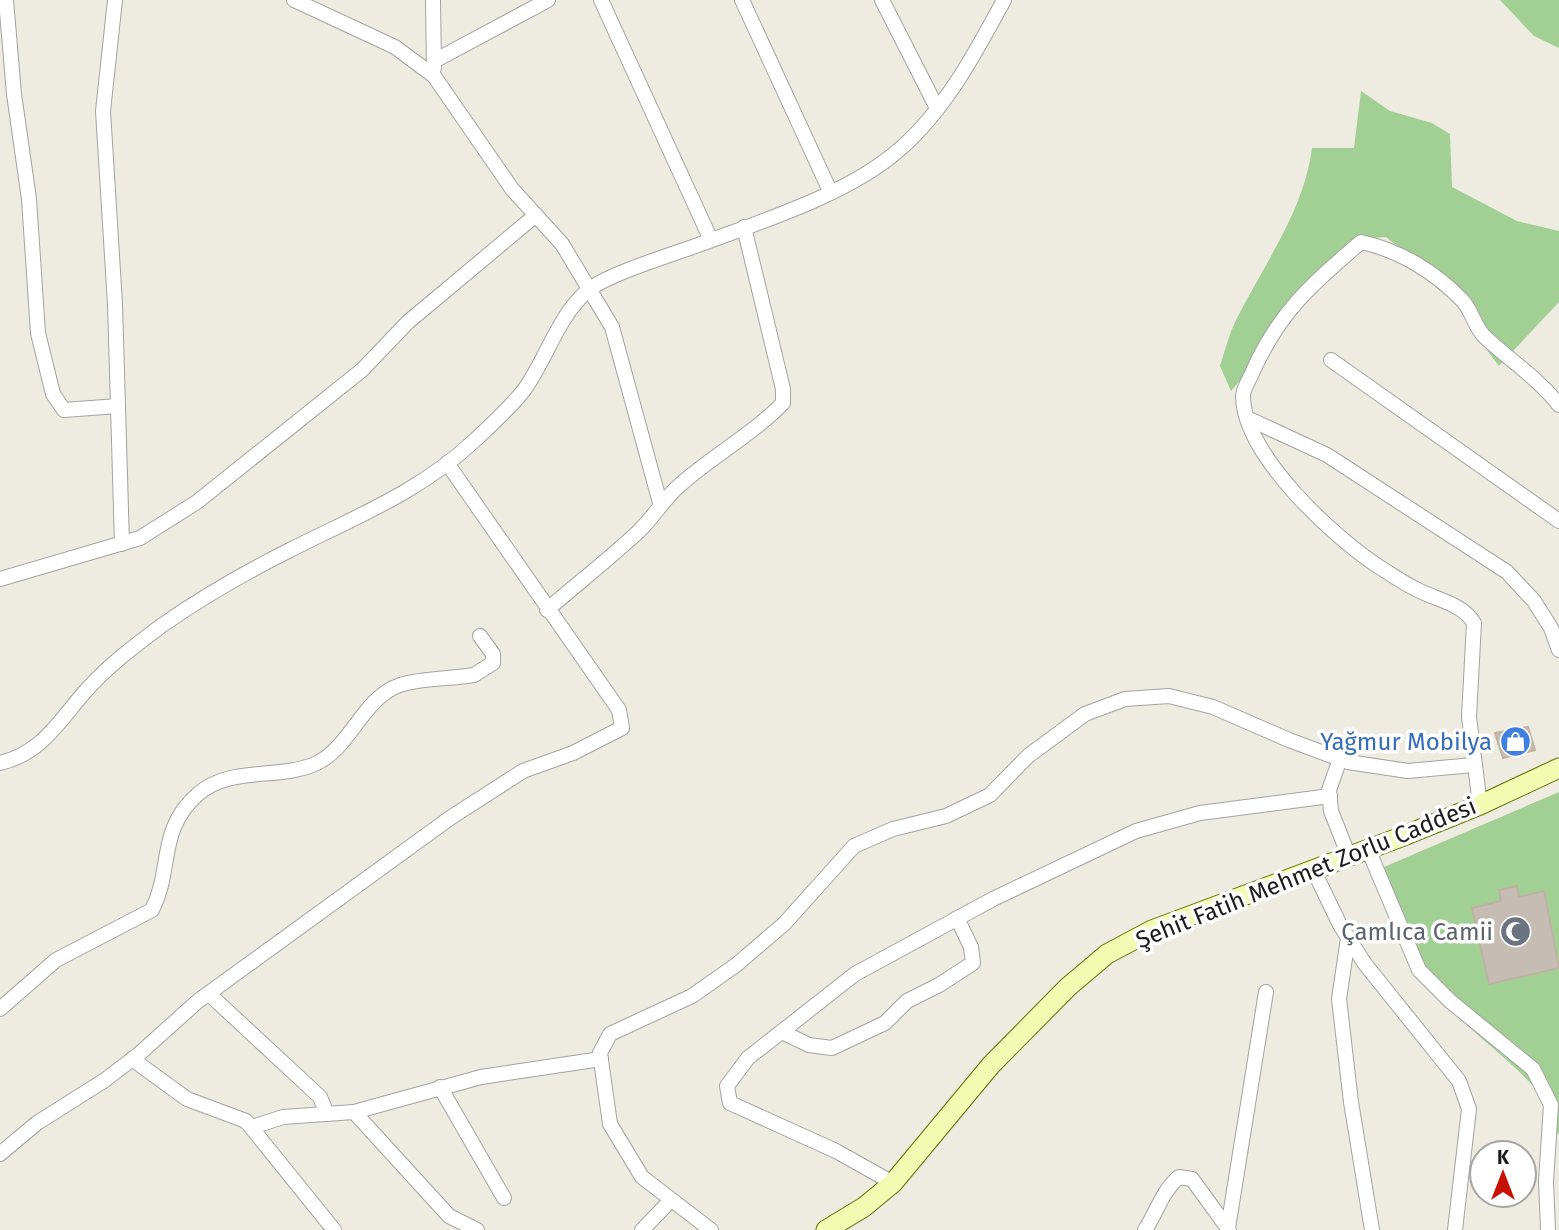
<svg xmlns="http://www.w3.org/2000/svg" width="1559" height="1230" font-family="'Fira Sans',sans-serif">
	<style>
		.forest { fill: #a1cf94 }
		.building { fill: #c5bdb4; stroke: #c0b2a3; stroke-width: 2 }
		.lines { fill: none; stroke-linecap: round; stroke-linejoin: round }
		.street-casing { stroke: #a3a3a3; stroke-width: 16 }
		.secondary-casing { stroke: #5e7402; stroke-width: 21 }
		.street { stroke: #fff; stroke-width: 14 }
		.secondary { stroke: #f1fbb2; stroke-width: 19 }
		.labels { text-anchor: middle; stroke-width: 7; stroke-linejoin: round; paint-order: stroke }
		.shop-label { font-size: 24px; fill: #366cbe; stroke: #fff; text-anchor: end }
		.street-label { font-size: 24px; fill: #1c1c1c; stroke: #fff }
		.worship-label { font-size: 24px; fill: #5b616d; stroke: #fff; text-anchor: end }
	</style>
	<rect width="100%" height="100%" fill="#eeebe1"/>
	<!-- forest -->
	<g class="forest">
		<path d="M1500 0H1559V48L1534 36Z"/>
		<path d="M1361 91 1390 111 1432 123 1450 134 1452 187 1517 221 1559 231V302L1499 366 1475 334 1459 296 1386 237 1358 239 1330 264 1281 332 1231 391 1220 366C1225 351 1229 334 1236 320 1264 264 1304 211 1312 148H1354Z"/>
		<path d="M1559 792V1135C1548 1120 1550 1106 1535 1088 1502 1051 1456 1023 1428 982 1405 948 1396 906 1370 873Z"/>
	</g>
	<!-- building -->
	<g class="building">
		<path d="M1528 727 1535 750 1503 758 1495 733Z"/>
		<path d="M1517 886 1519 897 1544 891 1559 968 1489 984 1472 908 1501 901 1499 890Z"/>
	</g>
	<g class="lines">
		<defs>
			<g id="street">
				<path d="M6 0 14 94 29 199 38 333 53 394 64 410 118 406"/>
				<path d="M115 0 103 111 115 304 122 544"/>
				<path d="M294 0 395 47 434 76 512 189 562 244 612 327 660 503"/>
				<path d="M433 0 434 68"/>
				<path d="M601 0 711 240"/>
				<path d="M742 0 830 191"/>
				<path d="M882 0 937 108"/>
				<path d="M434 61 548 0"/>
				<path d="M1331 360 1559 521"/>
				<path d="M1247 418 1327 455 1507 572 1534 601 1551 628 1559 650"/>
				<path d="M0 579 140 538 197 502 362 370 408 322 536 215"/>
				<path d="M547 610C577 584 609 559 638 532 654 517 664 498 681 484 714 455 753 434 783 403V389L744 227"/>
				<path d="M1340 759 1329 790 1331 811 1348 854"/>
				<path d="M0 763C40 754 58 723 83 694 106 667 133 647 161 626 201 598 246 572 290 550 357 516 418 493 474 441 491 425 510 408 524 390 547 358 557 318 587 291 607 274 674 254 701 244 765 220 849 194 900 149 945 110 976 52 1004 0"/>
				<path d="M1480 805 1469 717 1474 623C1462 603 1436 600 1416 589 1405 584 1394 576 1384 570 1337 541 1243 455 1243 396 1243 388 1250 379 1253 371 1280 311 1312 284 1361 242 1399 250 1435 272 1462 300 1472 310 1474 326 1484 336 1509 360 1538 378 1559 405"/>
				<path d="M1368 849 1419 970 1450 1001 1533 1069 1551 1105 1546 1181 1548 1230"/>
				<path d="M1313 869 1340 925 1365 964 1459 1081 1469 1109 1455 1230"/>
				<path d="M1348 938 1339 999 1351 1102 1372 1230"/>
				<path d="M209 994 320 1097 327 1114"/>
				<path d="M0 1009 56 960 152 910C173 869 157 830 198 794 230 766 277 780 315 764 351 748 362 698 400 685 422 678 450 679 474 675L493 663V654L480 636"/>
				<path d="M782 1032 809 1045 832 1048 885 1023 907 1001 939 985 973 963 971 947 957 918"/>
				<path d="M132 1059 187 1099 246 1121 334 1230"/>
				<path d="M440 1087 504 1198"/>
				<path d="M354 1112 449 1216 477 1230"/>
				<path d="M252 1127 283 1117 354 1112 481 1077 601 1059"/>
				<path d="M0 1154 37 1123 105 1080 139 1054 198 1001 450 818 523 771 573 753 622 728 619 710 447 463"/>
				<path d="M893 1183 836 1151 730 1103 727 1086 748 1058 855 974 993 899 1136 831 1200 813 1330 796"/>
				<path d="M1228 1228 1266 992"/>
				<path d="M642 1230 671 1200"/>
				<path d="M711 1230 642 1177 610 1124 600 1053 610 1034 692 996 736 965 784 924 854 846 893 829 946 816 990 795 1028 756 1085 714 1125 699 1169 696 1213 707 1289 740 1348 762 1408 771 1473 765"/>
				<path d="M1145 1230C1157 1212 1162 1191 1179 1177L1192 1179 1229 1230"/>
			</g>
			<path id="secondary" d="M826 1230 864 1207 893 1183 991 1065 1068 987 1107 954 1152 930 1401 837 1480 805 1559 768"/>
		</defs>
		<!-- street casing -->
		<use href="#street" class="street-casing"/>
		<!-- secondary casing -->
		<use href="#secondary" class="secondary-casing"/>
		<!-- street -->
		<use href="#street" class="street"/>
		<!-- secondary -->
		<use href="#secondary" class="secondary"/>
	</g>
	<!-- icons -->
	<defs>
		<symbol id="shop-disc" viewBox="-11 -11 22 22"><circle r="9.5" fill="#3f7fe0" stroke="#fff"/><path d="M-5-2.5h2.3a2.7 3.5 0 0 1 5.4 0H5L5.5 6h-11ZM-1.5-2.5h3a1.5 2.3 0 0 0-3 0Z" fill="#fff"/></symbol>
		<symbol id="mosque-disc" viewBox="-11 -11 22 22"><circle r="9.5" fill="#6b7280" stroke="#fff"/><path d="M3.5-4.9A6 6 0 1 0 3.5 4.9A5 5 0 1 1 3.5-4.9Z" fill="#fff"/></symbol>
	</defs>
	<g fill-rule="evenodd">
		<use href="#shop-disc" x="1498" y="724" width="35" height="35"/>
		<use href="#mosque-disc" x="1498" y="914" width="35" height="35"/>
	</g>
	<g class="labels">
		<!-- shop labels -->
		<g class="shop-label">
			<text x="1492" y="750">Yağmur Mobilya</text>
		</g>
		<!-- street labels -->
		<g class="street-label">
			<text transform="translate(1306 873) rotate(-22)" y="8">Şehit Fatih Mehmet Zorlu Caddesi</text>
		</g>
		<!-- worship labels -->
		<g class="worship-label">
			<text x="1493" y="940">Çamlıca Camii</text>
		</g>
	</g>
	<!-- north arrow -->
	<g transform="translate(1503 1174)"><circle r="33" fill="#ffffff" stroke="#a4a4a4" stroke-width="2"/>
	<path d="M0-5L12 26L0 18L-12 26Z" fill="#c81100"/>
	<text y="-10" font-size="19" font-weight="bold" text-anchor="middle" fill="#1c1c1c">K</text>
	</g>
</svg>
